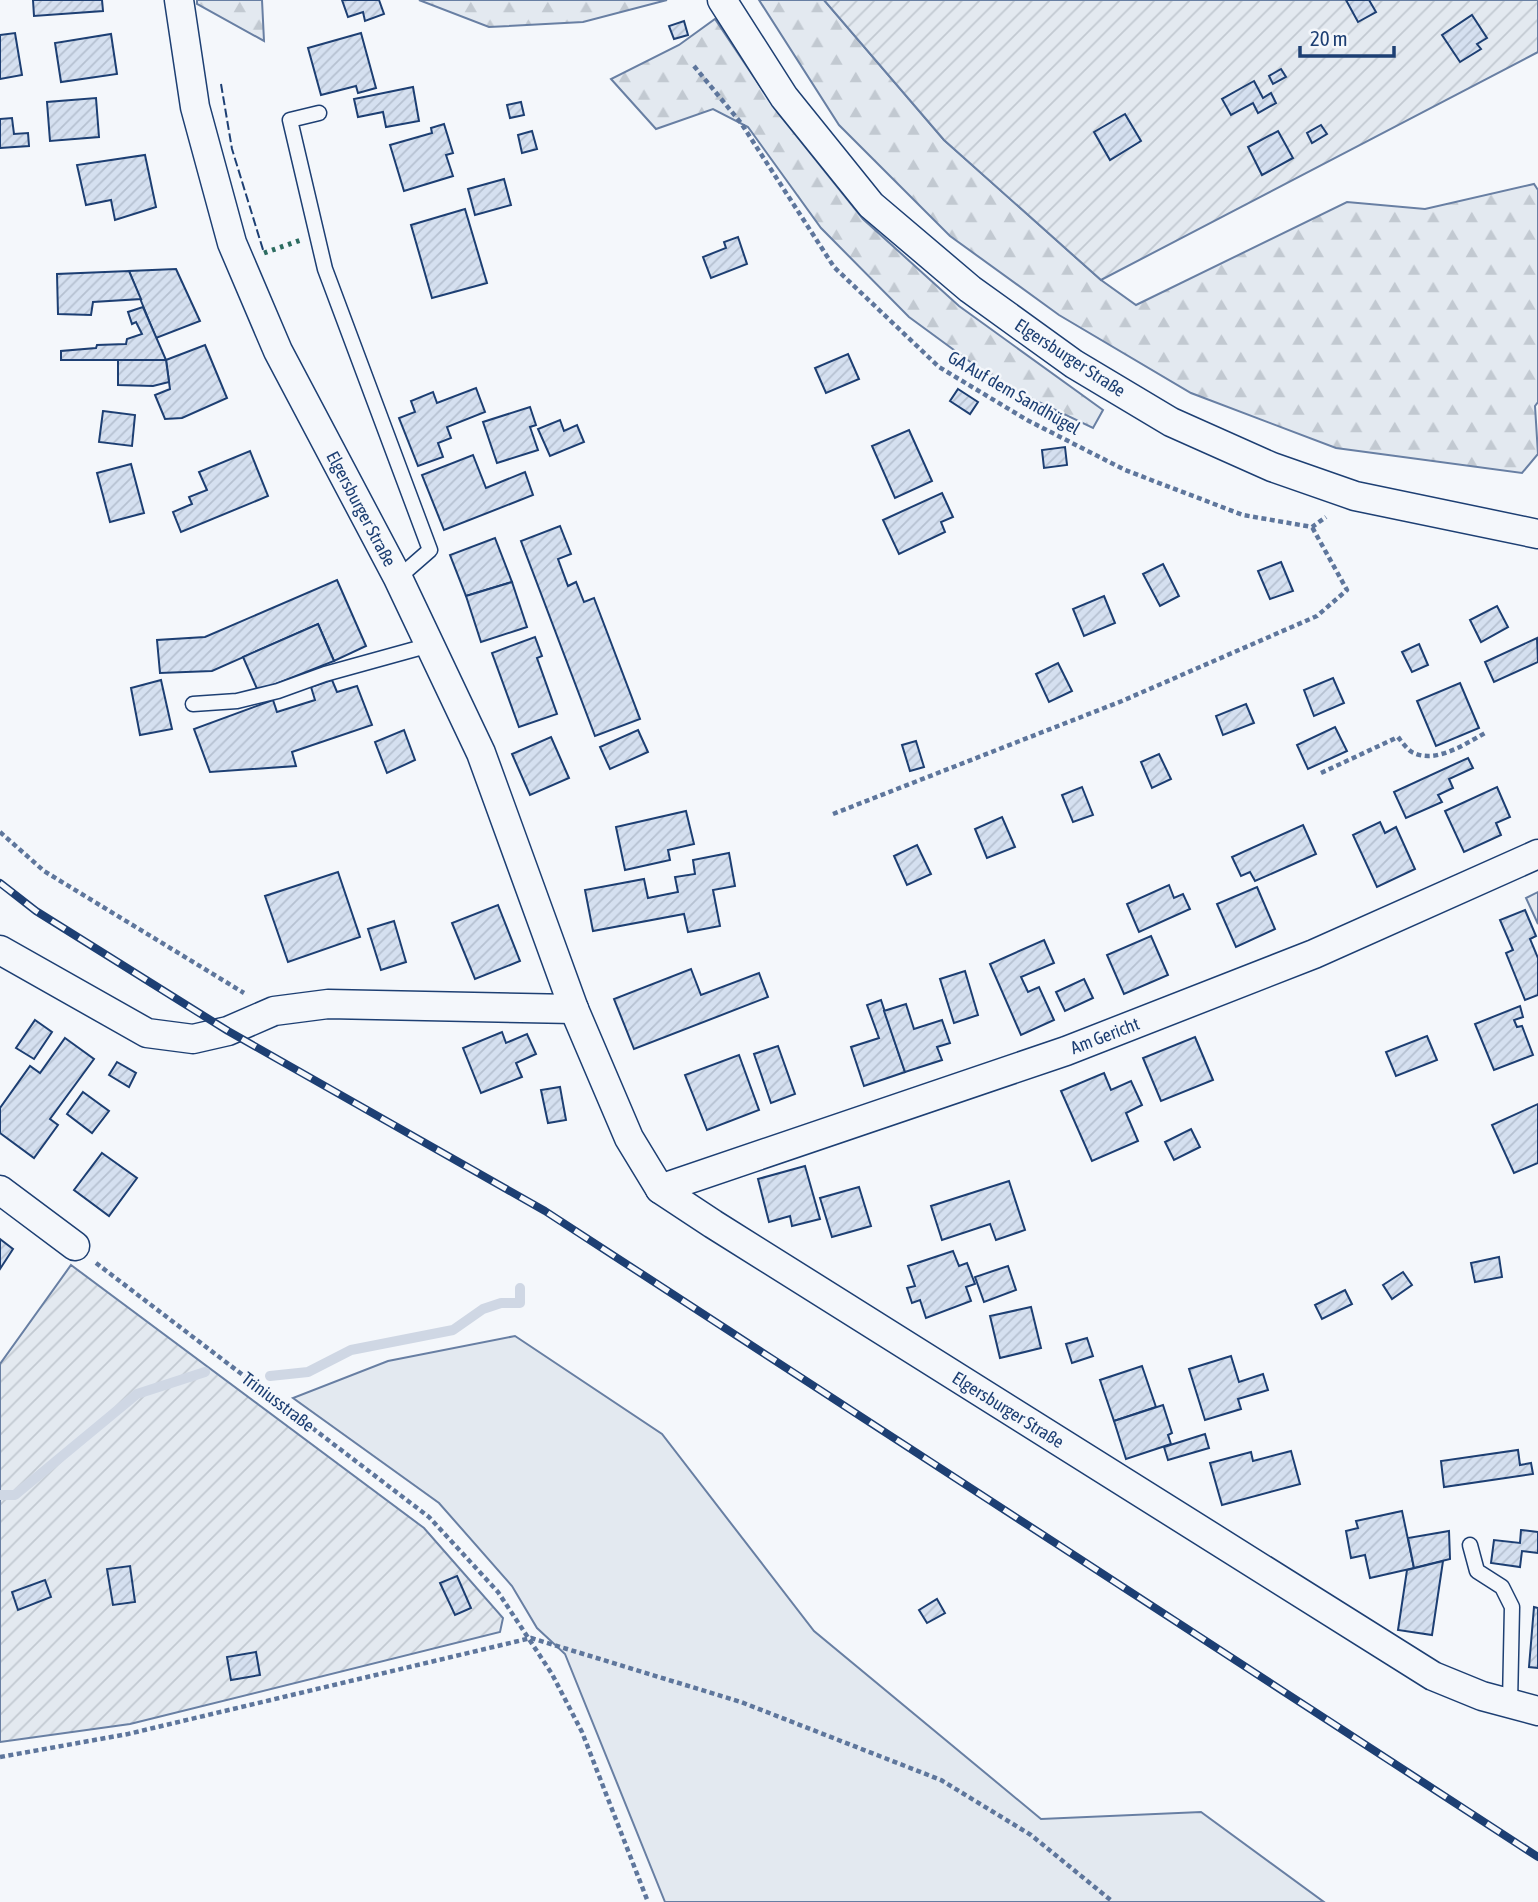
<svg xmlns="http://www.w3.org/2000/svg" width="1538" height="1902" font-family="'Asap Condensed',sans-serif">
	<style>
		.green { fill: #e3e9f0; stroke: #687fa3; stroke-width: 2 }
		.forest { fill: url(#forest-firs); stroke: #687fa3; stroke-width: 2 }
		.garden { fill: url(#garden-furrows); stroke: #687fa3; stroke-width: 2 }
		.parking { fill: #e3e8f0; stroke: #687fa3; stroke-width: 2 }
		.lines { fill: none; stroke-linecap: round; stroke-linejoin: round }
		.stream { stroke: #cfd7e4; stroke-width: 10 }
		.building { fill: url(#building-hatch); stroke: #1d3f73; stroke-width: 2 }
		.service-casing { stroke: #1d3f73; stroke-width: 17 }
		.minor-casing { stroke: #1d3f73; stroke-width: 31 }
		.path { stroke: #5e769c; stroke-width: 4.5; stroke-dasharray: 5 3.5; stroke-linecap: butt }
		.service { stroke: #f4f7fb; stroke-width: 14 }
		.minor { stroke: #f4f7fb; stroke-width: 28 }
		.rail-casing { stroke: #1d3f73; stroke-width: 8 }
		.rail { stroke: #f4f7fb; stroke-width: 5; stroke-dasharray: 16; stroke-linecap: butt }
		.hedge { stroke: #2c6c60; stroke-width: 5; stroke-dasharray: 3.5 5; stroke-linecap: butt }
		.fence { stroke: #1d3f73; stroke-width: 2; stroke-dasharray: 9 3.5; stroke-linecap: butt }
		.labels { text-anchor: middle; stroke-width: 5; stroke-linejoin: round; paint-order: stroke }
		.street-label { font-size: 18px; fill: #1d3f73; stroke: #f4f7fb }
	</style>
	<defs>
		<pattern id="forest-firs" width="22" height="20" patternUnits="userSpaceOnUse" patternTransform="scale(1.75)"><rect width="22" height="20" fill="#e3e9f0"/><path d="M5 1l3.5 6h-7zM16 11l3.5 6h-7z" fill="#c2c9d1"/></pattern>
		<pattern id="garden-furrows" width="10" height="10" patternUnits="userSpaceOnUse" patternTransform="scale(1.75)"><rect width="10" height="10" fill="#e3e9f0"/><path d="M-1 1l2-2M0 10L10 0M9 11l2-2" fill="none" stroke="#c2c9d1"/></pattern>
		<pattern id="building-hatch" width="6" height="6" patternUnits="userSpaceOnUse" patternTransform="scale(1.75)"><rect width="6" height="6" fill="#d5e0f0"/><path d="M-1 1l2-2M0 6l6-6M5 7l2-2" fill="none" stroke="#b6c1d1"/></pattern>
	</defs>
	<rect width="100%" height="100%" fill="#f4f7fb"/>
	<!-- green -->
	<path class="green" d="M515 1336 662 1434 814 1631 1041 1819 1201 1812 1324 1902H665L565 1654 537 1628 512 1586 439 1503 293 1398 388 1361Z"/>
	<!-- forest -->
	<g class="forest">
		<path d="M197 0H262L264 41 197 4Z"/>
		<path d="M419 0H667L583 22 489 27Z"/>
		<path d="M759 0H824L944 140 1101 280 1136 305 1347 202 1425 209 1534 184 1538 190V402L1535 406 1538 454 1522 473 1336 448 1191 393 1059 315 950 236 839 125Z"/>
		<path d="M715 19 778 113 863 219 959 306 1103 410 1093 428 999 383 909 317 821 228 748 127 713 109 656 129 611 79 679 45Z"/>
	</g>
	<!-- garden -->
	<g class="garden">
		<path d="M824 0H1538V52L1101 280 944 140Z"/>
		<path d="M71 1265 424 1528 503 1618 500 1632 130 1724 0 1742V1364Z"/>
	</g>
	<!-- parking -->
	<path class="parking" d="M1538 892V924L1526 898Z"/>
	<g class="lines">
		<!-- stream -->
		<g class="stream">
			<path d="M270 1376 308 1372 351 1350 453 1330 483 1309 501 1303H520V1288"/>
			<path d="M0 1495H15L137 1394 205 1372"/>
		</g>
	</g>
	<!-- building -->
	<g class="building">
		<path d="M33 0H102L103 11 34 16Z"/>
		<path d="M342 0H379L384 14 365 21 363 12 348 17Z"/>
		<path d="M1346 0H1369L1376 12 1358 22Z"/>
		<path d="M1472 15 1487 38 1477 44 1481 49 1460 62 1442 35Z"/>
		<path d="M684 21 688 35 674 39 669 26Z"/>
		<path d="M15 33 22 75 0 79V35Z"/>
		<path d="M361 33 376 88 358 93 356 86 321 95 308 48Z"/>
		<path d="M111 34 117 74 61 82 55 43Z"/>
		<path d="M1281 69 1286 77 1273 84 1269 76Z"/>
		<path d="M1254 81 1263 98 1271 93 1276 103 1258 113 1253 103 1231 115 1222 99Z"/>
		<path d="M413 87 419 121 386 127 383 112 358 117 354 99Z"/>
		<path d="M96 98 99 137 50 141 47 102Z"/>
		<path d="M521 102 524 115 510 118 507 105Z"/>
		<path d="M1125 114 1141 141 1110 160 1094 132Z"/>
		<path d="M12 118 14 134 28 133 29 146 0 148V119Z"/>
		<path d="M444 124 453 153 446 155 453 176 404 191 390 145 432 133 431 128Z"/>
		<path d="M1321 125 1327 134 1312 143 1307 133Z"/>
		<path d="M532 131 537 149 522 153 518 135Z"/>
		<path d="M1278 131 1293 158 1262 175 1248 147Z"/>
		<path d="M145 155 156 207 115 220 111 200 86 205 77 165Z"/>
		<path d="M504 179 511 205 475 215 468 189Z"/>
		<path d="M465 209 487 283 432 298 411 225Z"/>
		<path d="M738 237 747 264 711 278 703 257 726 248 724 242Z"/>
		<path d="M176 269 200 321 156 338 129 271Z"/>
		<path d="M129 271 141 299 93 302 91 315 58 314 57 274Z"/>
		<path d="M143 307 166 360H61V351L96 348 97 345 126 344 127 339 142 334 136 322 132 324 128 312Z"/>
		<path d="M205 345 227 398 182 418 165 419 155 395 170 389 166 360Z"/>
		<path d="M848 354 859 379 826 393 815 368Z"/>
		<path d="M118 360H166L169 382 153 386 118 385Z"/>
		<path d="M476 388 485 412 447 427 451 438 438 443 443 457 418 466 399 418 415 412 411 401 433 392 437 403Z"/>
		<path d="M958 389 978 402 970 414 950 401Z"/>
		<path d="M530 407 536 425 530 427 538 450 497 463 483 422Z"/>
		<path d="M103 411 135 415 132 446 99 442Z"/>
		<path d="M560 420 564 431 577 425 584 442 550 456 538 429Z"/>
		<path d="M909 430 932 481 895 498 872 446Z"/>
		<path d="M1065 447 1067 465 1044 468 1042 450Z"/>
		<path d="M250 451 268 496 181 532 173 512 192 504 189 497 207 490 199 472Z"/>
		<path d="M473 455 486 488 525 472 533 495 444 530 422 475Z"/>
		<path d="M131 464 144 513 110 522 97 473Z"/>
		<path d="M942 493 953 517 941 522 945 532 899 554 883 520Z"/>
		<path d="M560 526 571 554 558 559 568 586 576 582 584 602 594 598 640 719 595 736 521 541Z"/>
		<path d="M495 538 512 582 466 596 450 555Z"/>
		<path d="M1281 562 1293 591 1270 599 1258 571Z"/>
		<path d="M1163 564 1179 596 1160 606 1143 574Z"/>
		<path d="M337 580 366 646 334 661 318 624 212 671 160 673 157 640 205 637Z"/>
		<path d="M512 582 527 627 481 642 466 596Z"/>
		<path d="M1104 596 1115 623 1084 636 1073 609Z"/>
		<path d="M1497 606 1508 627 1481 642 1470 620Z"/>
		<path d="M318 624 334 661 258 691 243 657Z"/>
		<path d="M535 637 542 656 537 658 557 714 519 727 492 653Z"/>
		<path d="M1537 638 1538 662 1494 682 1485 662Z"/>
		<path d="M1419 644 1428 665 1412 672 1402 652Z"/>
		<path d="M1058 663 1072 691 1049 702 1036 674Z"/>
		<path d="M1333 678 1344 703 1314 716 1304 690Z"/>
		<path d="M161 680 172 729 140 735 131 688Z"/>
		<path d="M332 680 337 692 357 686 372 725 292 752 296 766 210 772 194 729 273 700 277 712 315 700 311 687Z"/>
		<path d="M1460 683 1479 728 1436 746 1417 701Z"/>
		<path d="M1246 704 1254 723 1223 735 1216 716Z"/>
		<path d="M1335 727 1347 751 1308 769 1297 745Z"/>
		<path d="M404 730 415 760 387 773 375 742Z"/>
		<path d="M638 730 648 752 610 769 600 747Z"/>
		<path d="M551 737 569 778 530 795 512 754Z"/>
		<path d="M916 741 924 767 910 771 902 745Z"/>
		<path d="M1159 754 1171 779 1152 788 1141 762Z"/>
		<path d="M1468 758 1473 768 1449 779 1453 788 1438 795 1442 802 1406 818 1394 792Z"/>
		<path d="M1082 787 1093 815 1073 822 1062 795Z"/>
		<path d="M1497 787 1510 817 1496 823 1501 835 1464 852 1445 811Z"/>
		<path d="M686 811 694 844 668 850 670 860 625 870 616 827Z"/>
		<path d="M1002 817 1015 847 987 858 975 829Z"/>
		<path d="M1380 822 1385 833 1396 827 1415 869 1377 887 1353 835Z"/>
		<path d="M1303 825 1316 854 1255 881 1250 872 1241 876 1232 857Z"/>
		<path d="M917 845 931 874 907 885 894 856Z"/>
		<path d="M729 853 735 886 713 890 720 926 688 932 684 914 593 931 585 890 644 879 648 898 678 892 675 877 695 874 693 860Z"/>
		<path d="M338 872 360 937 288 962 265 896Z"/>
		<path d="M1169 885 1174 898 1183 894 1190 909 1139 932 1127 904Z"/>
		<path d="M1257 887 1275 929 1236 947 1217 904Z"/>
		<path d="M498 905 520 961 475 979 452 923Z"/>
		<path d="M1525 910 1536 936 1530 939 1538 958V995L1525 1000 1506 953 1513 950 1500 920Z"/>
		<path d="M394 921 406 962 381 970 368 929Z"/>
		<path d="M1151 936 1168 975 1124 994 1107 955Z"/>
		<path d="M1044 940 1054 963 1021 977 1028 992 1039 987 1054 1020 1021 1035 990 964Z"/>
		<path d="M691 969 701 995 759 973 768 997 634 1049 614 999Z"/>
		<path d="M965 971 978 1015 954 1023 940 979Z"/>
		<path d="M1084 979 1093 998 1065 1011 1056 992Z"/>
		<path d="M881 1000 905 1072 864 1086 851 1047 879 1038 867 1005Z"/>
		<path d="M906 1004 914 1029 942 1020 950 1043 937 1047 942 1060 905 1072 884 1011Z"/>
		<path d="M1520 1006 1523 1017 1514 1020 1517 1027 1522 1026 1533 1055 1494 1070 1475 1024Z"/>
		<path d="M35 1020 52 1032 34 1059 16 1048Z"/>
		<path d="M502 1032 506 1043 527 1034 536 1054 516 1063 522 1077 481 1093 463 1048Z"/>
		<path d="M1427 1036 1437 1060 1396 1076 1386 1052Z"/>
		<path d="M1195 1037 1213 1080 1161 1101 1143 1058Z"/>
		<path d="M65 1038 94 1059 50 1119 58 1125 34 1158 0 1133V1108L30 1066 40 1073Z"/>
		<path d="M778 1046 795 1094 771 1103 754 1054Z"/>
		<path d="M739 1055 759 1110 707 1130 685 1075Z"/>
		<path d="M117 1062 136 1073 129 1087 109 1075Z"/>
		<path d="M1104 1073 1111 1090 1131 1081 1142 1105 1126 1113 1138 1141 1092 1161 1061 1091Z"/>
		<path d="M560 1087 566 1120 548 1123 541 1090Z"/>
		<path d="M83 1092 109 1111 92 1133 67 1114Z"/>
		<path d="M1538 1104V1163L1514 1173 1492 1125Z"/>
		<path d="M1191 1129 1200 1147 1174 1160 1165 1142Z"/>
		<path d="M102 1153 137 1178 109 1216 74 1190Z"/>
		<path d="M805 1166 820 1219 792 1226 790 1216 769 1222 758 1179Z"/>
		<path d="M1009 1181 1025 1230 996 1240 990 1224 942 1240 931 1206Z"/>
		<path d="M859 1187 871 1226 832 1237 820 1198Z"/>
		<path d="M0 1239 13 1249 0 1269Z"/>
		<path d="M953 1251 959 1266 967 1263 975 1284 966 1287 971 1301 926 1318 920 1300 912 1303 907 1288 915 1286 908 1266Z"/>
		<path d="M1499 1257 1502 1277 1475 1282 1471 1263Z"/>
		<path d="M1008 1266 1016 1290 984 1302 975 1277Z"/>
		<path d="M1403 1272 1412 1285 1392 1299 1383 1285Z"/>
		<path d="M1345 1290 1352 1304 1322 1319 1315 1305Z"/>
		<path d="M1031 1307 1041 1348 1000 1358 990 1316Z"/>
		<path d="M1087 1338 1093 1356 1072 1363 1066 1344Z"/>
		<path d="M1231 1356 1239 1382 1263 1374 1268 1390 1238 1399 1241 1409 1205 1420 1189 1369Z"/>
		<path d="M1142 1366 1156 1407 1114 1421 1100 1380Z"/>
		<path d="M1163 1405 1172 1433 1168 1435 1171 1444 1126 1459 1114 1421Z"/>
		<path d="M1205 1434 1209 1448 1168 1460 1164 1447Z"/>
		<path d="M1518 1450 1520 1465 1531 1463 1533 1474 1444 1487 1441 1461Z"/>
		<path d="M1291 1451 1300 1484 1222 1505 1210 1463 1251 1452 1253 1461Z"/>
		<path d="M1402 1511 1414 1568 1370 1578 1365 1555 1351 1558 1346 1531 1358 1528 1356 1521Z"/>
		<path d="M1521 1530 1538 1532V1553L1522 1551 1520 1567 1491 1563 1494 1540 1520 1543Z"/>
		<path d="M1449 1531 1450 1559 1414 1568 1408 1538Z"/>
		<path d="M1443 1561 1432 1635 1398 1630 1407 1570Z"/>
		<path d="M130 1566 135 1602 113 1605 107 1569Z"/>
		<path d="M457 1576 471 1608 455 1615 440 1583Z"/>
		<path d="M45 1580 51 1597 18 1610 12 1592Z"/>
		<path d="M937 1599 945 1613 927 1623 919 1610Z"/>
		<path d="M1534 1607 1538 1608V1668L1529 1667Z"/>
		<path d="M256 1652 260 1675 231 1680 227 1657Z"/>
	</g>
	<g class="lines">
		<defs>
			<g id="service">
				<path d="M319 113 290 120 325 269 430 550 398 578"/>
				<path d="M193 704 237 701 278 691 325 674 430 645"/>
				<path d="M1470 1545 1477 1571 1502 1587 1512 1607 1510 1703"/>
			</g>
			<g id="minor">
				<path d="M179 0 195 107 232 243 278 351 398 578 481 753 574 1009 629 1138 660 1189 713 1224 1433 1676 1482 1696 1538 1711"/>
				<path d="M722 0 784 97 871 205 970 289 1074 364 1171 422 1272 467 1355 496 1538 534"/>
				<path d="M0 950 147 1033 193 1039 228 1031 274 1011 328 1004 574 1009"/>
				<path d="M660 1189 1066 1051 1314 954 1538 854"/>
				<path d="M0 1190 75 1246"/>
			</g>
		</defs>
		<!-- service casing -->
		<use href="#service" class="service-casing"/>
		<!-- minor casing -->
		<use href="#minor" class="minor-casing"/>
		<!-- path -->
		<g class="path">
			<path d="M694 66 741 123 834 267 939 367 1027 420 1125 470 1243 515 1312 527 1326 517"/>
			<path d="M1321 773 1398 737C1402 742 1408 751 1414 753 1437 764 1468 742 1487 732"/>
			<path d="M833 814 1122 701 1317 616 1347 590 1312 527"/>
			<path d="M0 832 44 871 244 993"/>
			<path d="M96 1263 429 1517 498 1592 552 1674 582 1732 648 1902"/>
			<path d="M0 1757 128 1734 531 1638 741 1702 941 1780 1031 1835 1113 1902"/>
		</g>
		<!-- service -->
		<use href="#service" class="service"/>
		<!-- minor -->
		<use href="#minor" class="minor"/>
		<defs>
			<path id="rail" d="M0 883 36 911 228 1031 545 1211 1538 1857"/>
		</defs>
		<!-- rail casing -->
		<use href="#rail" class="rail-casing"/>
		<!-- rail -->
		<use href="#rail" class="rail"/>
		<!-- hedge -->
		<path class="hedge" d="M264 253 301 240"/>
		<!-- fence -->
		<path class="fence" d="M221 84 232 149 264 253"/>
	</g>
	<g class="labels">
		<!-- street labels -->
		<g class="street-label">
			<text transform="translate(1070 358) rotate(33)" y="6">Elgersburger Straße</text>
			<text transform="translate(1014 393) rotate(30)" y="6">GA Auf dem Sandhügel</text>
			<text transform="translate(361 509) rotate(62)" y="6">Elgersburger Straße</text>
			<text transform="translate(1105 1036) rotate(-21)" y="6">Am Gericht</text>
			<text transform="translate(278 1402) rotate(37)" y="6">Triniusstraße</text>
			<text transform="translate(1008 1410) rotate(32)" y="6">Elgersburger Straße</text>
		</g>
	</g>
	<!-- scale -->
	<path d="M1300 46v10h94v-10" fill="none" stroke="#1d3f73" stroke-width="3.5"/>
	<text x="1310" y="46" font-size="21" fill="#1d3f73" stroke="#f4f7fb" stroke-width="5" paint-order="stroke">20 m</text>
</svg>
